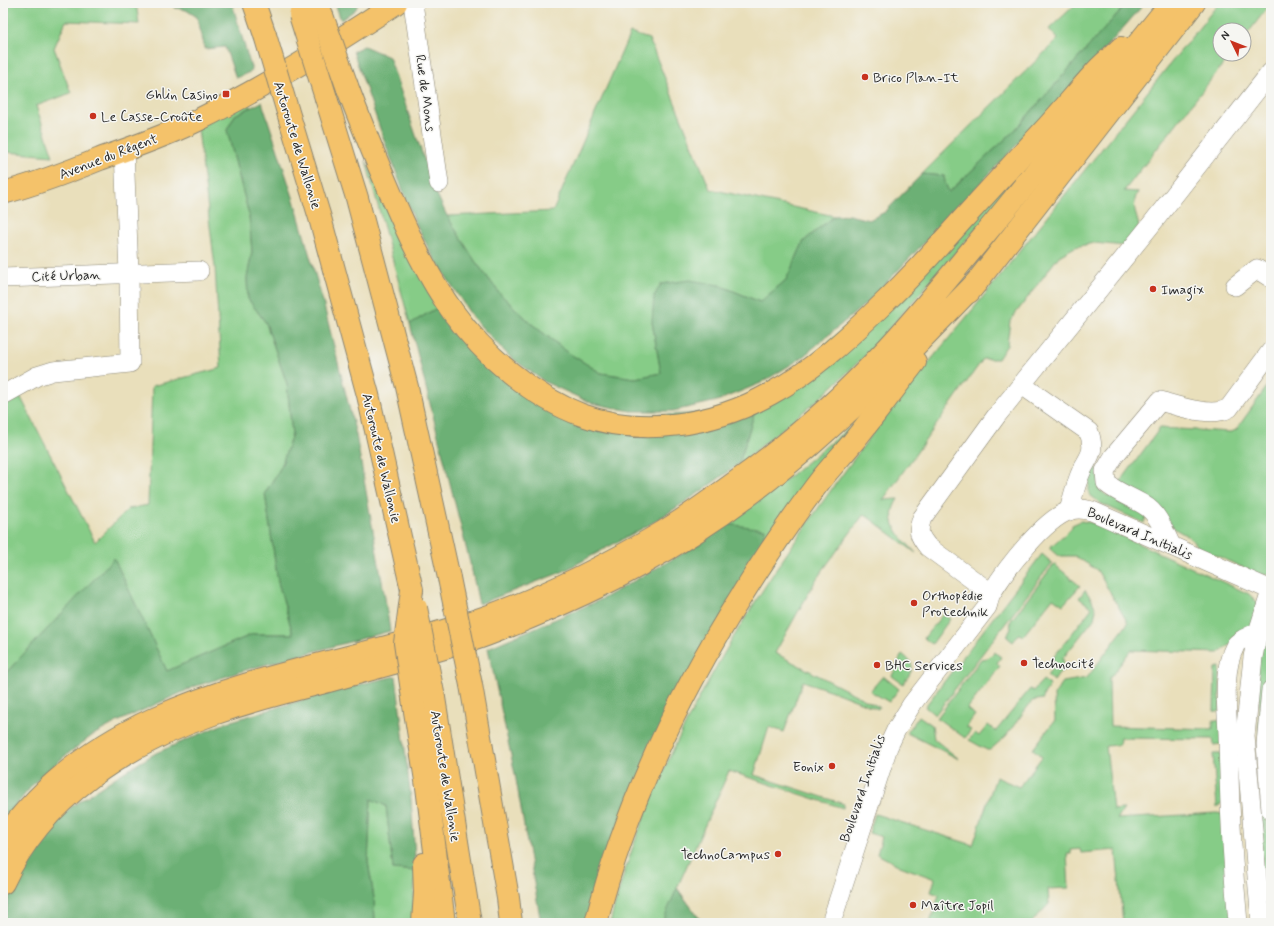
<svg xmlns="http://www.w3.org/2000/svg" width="1274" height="926" font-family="Mynerve,sans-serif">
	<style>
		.green { fill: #86cc87; stroke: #587c59 }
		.forest { fill: #6cb074; stroke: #4c6e50 }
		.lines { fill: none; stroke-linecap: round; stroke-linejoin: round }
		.minor-casing { stroke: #8a8573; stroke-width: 20 }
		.major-casing { stroke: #8a8573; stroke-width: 24 }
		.highway-casing { stroke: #8a8573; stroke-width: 24 }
		.minor { stroke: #fff; stroke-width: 19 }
		.major { stroke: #f4c26a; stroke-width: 22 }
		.highway { stroke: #f4c26a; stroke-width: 22 }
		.highway-bridge-casing { stroke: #8a8573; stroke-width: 24; stroke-linecap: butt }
		.highway-bridge { stroke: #f4c26a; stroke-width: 22 }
		.poi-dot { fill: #c8321e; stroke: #f6f6f2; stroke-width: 1.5 }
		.labels { text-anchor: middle; stroke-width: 3; stroke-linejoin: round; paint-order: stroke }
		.poi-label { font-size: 14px; fill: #2b2b2b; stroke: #f6f6f2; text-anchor: start }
		.street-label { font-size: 14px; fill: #2b2b2b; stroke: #f6f6f2 }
	</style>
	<rect width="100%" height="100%" fill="#f6f6f2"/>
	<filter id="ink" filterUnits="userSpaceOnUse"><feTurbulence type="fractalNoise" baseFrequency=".025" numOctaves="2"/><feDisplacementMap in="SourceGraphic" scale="8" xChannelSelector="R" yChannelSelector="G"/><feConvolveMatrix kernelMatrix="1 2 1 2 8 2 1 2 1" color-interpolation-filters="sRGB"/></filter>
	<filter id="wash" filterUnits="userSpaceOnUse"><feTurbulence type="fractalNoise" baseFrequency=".012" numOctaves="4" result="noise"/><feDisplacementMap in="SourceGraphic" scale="16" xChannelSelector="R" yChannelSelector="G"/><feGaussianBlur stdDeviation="0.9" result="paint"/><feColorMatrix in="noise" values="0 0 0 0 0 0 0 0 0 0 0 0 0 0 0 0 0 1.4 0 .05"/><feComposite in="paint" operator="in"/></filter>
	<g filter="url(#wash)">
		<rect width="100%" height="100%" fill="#e9dfbb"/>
		<!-- green -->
		<g class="green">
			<path d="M3 3H136L139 24 66 21 54 48 71 93 36 106 53 156 6 152 3 149Z"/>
			<path d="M1077 3H1127L1015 130 949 192 945 183 944 176 922 174 1058 39 1049 29Z"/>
			<path d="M1219 3H1271L1244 38V30H1220V54H1231L1124 191 1138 192C1131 204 1136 214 1139 226L1125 246 1094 243 1075 247 1059 256 1010 321 1007 345 998 359H983L883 500 898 499C883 522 901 537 916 553L864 514 817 578 775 653 879 707 878 709 832 691 803 681 784 732 769 727 754 775 844 804 843 808 729 771 677 888 701 921 700 923H610C654 749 753 595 859 452 895 402 935 355 974 308 1056 206 1137 105 1219 3Z"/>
			<path d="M630 33 649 39 710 189 834 216 804 241 786 280 760 302 719 285 652 322 661 373 635 378 601 373 570 354 533 325 501 295 475 261 447 216 553 211Z"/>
			<path d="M245 96 251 107 235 115 227 130 249 215 252 252 247 278 248 299 266 323 287 384 292 434 281 467 265 493 278 582 293 634H253L167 671 114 559 3 676V395L16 388 95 542 128 509 148 505 152 386 221 368 215 267 197 121Z"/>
			<path d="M1053 132 983 221 868 353 819 399 739 464 755 411Z"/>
			<path d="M366 161 440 306 410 324Z"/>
			<path d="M1271 381V573L1267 575H1259L1198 547 1189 537 1175 529 1164 519 1118 485 1160 428 1231 432 1236 430Z"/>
			<path d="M847 429 849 430 762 549 728 524 778 486Z"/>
			<path d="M1096 468 1098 470 1099 489 1106 495 1142 512 1146 517 1144 523 1100 503 1089 494C1089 484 1088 475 1096 468Z"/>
			<path d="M1081 521 1093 523 1249 594 1258 603 1253 628 1219 653 1131 650 1109 679 1110 726 1213 729V720L1221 721V744L1214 745 1213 739 1120 738 1119 745 1106 746 1113 810 1124 809 1117 819 1216 813 1226 814 1235 923H1123L1116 850 1081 853 1080 849 1071 850V854H1067L1069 888 1048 889 1049 904 1031 923H930L939 895 931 892 935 879 900 866 877 854 882 837 869 833 875 814 973 845 996 777 1019 787 1042 757 1033 749 1055 720 1054 695 1063 682 1087 678 1128 623 1097 570 1075 556H1058L1049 548 1072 528V525Z"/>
			<path d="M1042 554 1052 563 935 715 925 707 927 704Z"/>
			<path d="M1054 564 1080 586 1063 605 1053 598 1023 636 1019 634 1013 642 1007 637 1011 628 1010 622Z"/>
			<path d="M1085 590 1091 598 1096 610 1094 619 1063 658 1064 670 1061 671 1054 681 1047 675 1056 663 1052 659 1092 608 1079 598Z"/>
			<path d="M1271 605V661L1259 735V698L1252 684Z"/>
			<path d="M943 614 950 619 932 644 924 638Z"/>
			<path d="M994 652 1001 657 997 663 1000 666 967 709 975 715 966 727 971 730 965 738 937 718 981 659 988 658Z"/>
			<path d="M902 654C918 666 912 671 903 684L892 676Z"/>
			<path d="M1220 667V712L1214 711 1215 668Z"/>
			<path d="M883 676 899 689 889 702 870 691Z"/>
			<path d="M1043 680 1050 685 1044 694 1043 699 1032 701 1006 736 990 750H987L969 740 975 733 979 736 988 725 996 731 1030 689 1033 691Z"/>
			<path d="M919 716 932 725 934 739 959 759 907 733Z"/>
			<path d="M1213 754H1222L1226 800 1217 807Z"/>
			<path d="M371 799 386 805 393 869 416 871 412 923H375L374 898 368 862Z"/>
			<path d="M1256 801 1266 809 1271 870V923H1266Z"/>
		</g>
		<!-- forest -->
		<g class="forest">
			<path d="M175 3H232L252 71 236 78 225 47 205 49 197 17 186 10 175 8Z"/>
			<path d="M335 3H358L356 9 341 20Z"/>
			<path d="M1127 3H1145L1067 92 869 301 800 359 761 383 717 401 673 411H631L591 403 545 382 509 356 473 318 432 255 415 222 384 140 353 51 364 46 389 57 434 188 447 216 475 261 501 295 533 325 570 354 601 373 635 378 661 373 652 322 654 296 661 284 690 280 719 285 760 302 786 280 804 241 834 216 849 215 869 220 885 212 922 174 944 176 945 183 949 192 1015 130Z"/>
			<path d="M262 102 294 200 323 302 356 435 385 598 390 631 249 669 196 686 117 722 93 735 66 755 35 782 3 821V676L114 558 167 671 253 634H293L278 582 265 493 281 467 292 434 287 384 266 323 248 299 247 278 252 252 249 215 227 130 235 115Z"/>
			<path d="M440 306 574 419 755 411 739 464 697 494 656 521 562 572 479 604 472 571 410 324Z"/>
			<path d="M727 524 765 529 762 549 587 923H541L515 774 488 648 600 600 701 543Z"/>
			<path d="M396 676 411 799 416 871 393 869 386 806 371 799 368 862 374 898 375 923H3L11 890 28 859 48 832 71 807 119 775 156 753 228 722 340 689Z"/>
			<path d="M677 888 701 921 700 923H662Z"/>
		</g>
	</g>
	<g filter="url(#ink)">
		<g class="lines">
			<defs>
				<g id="minor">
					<path d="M413 3 439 183"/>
					<path d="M3 278 199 271"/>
					<path d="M1235 286 1257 269 1271 278"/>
					<path d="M1022 385 1089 432C1097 456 1086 457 1079 477 1075 488 1072 499 1069 511"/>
					<path d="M3 395 37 376 53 371 130 363 129 273 124 150"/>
					<path d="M1171 545C1164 531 1158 513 1144 505 1131 497 1118 493 1106 483L1105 471 1114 456 1160 401C1178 406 1212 418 1229 408L1271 351"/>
					<path d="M991 593 928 547C919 536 917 532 922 518L997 415 1150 226 1271 72"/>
					<path d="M1271 690 1266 744 1271 810"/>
					<path d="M831 923 888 747 896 730 912 704 987 607C989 602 989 596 992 592 1006 569 1045 518 1071 510 1078 508 1085 509 1092 511L1271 590"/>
					<path d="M1238 923C1232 860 1229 797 1228 734 1227 708 1222 670 1235 646 1237 641 1252 635 1258 632"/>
					<path d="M1261 923 1245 736 1253 657 1258 632 1271 591"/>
				</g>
				<path id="major" d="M3 193C36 184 68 172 100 159 133 147 166 136 198 120 267 86 332 45 396 3"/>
				<g id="highway">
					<path d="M254 3 265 35"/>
					<path d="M347 86C361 124 377 162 393 199 410 238 428 277 453 312 484 355 532 397 582 415 642 437 714 425 770 394 813 371 851 335 886 301 913 275 938 247 963 219 991 188 1020 157 1049 125 1064 109 1078 91 1093 75 1101 65 1112 57 1121 48"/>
					<path d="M326 98 357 198 407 387 449 578"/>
					<path d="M290 119 320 218 368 395 412 590"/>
					<path d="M969 292 1194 3"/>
					<path d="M471 685 508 898 511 923"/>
					<path d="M434 698 470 923"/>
					<path d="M414 705 427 787 444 923"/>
					<path d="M3 840C109 688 302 678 463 625 531 603 597 571 658 535 682 521 704 505 726 489 783 449 836 404 883 353 915 319 945 282 975 246 1042 166 1105 84 1171 3"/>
					<path d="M3 883C42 797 127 744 213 714 248 702 284 692 321 683 370 670 419 656 468 641 483 637 498 630 512 625 556 607 599 588 640 565 709 527 773 480 831 427 882 382 929 331 977 282"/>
					<path d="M423 923 425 893 424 864"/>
					<path d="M596 923C626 803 679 694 745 590 769 552 795 513 823 477 833 465 843 454 853 442 874 416 894 389 915 362"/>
				</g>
			</defs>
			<!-- minor casing -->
			<use href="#minor" class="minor-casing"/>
			<!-- major casing -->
			<use href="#major" class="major-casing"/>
			<!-- highway casing -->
			<use href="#highway" class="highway-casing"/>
			<!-- minor -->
			<use href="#minor" class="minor"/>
			<!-- major -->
			<use href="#major" class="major"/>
			<!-- highway -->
			<use href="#highway" class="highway"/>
			<defs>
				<g id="highway-bridge">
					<path d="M318 4 347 86"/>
					<path d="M300 15 326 98"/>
					<path d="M265 35 290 119"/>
					<path d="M449 578 471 685"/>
					<path d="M412 590 405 643 414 705"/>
					<path d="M416 608 434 698"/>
				</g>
			</defs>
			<!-- highway-bridge casing -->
			<use href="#highway-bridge" class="highway-bridge-casing"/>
			<!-- highway-bridge -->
			<use href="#highway-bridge" class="highway-bridge"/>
		</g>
	</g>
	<!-- markers -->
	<g class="poi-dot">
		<circle cx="865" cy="77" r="4"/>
		<rect x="222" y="90" width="8" height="8" rx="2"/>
		<circle cx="93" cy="116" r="4"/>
		<circle cx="1153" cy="289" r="4"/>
		<circle cx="914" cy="603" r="4"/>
		<circle cx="1024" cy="663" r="4"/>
		<circle cx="877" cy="665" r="4"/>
		<circle cx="832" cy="766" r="4"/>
		<circle cx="778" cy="854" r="4"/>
		<circle cx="913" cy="905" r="4"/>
	</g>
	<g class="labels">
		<!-- poi labels -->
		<g class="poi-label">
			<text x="873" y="82">Brico Plan-It</text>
			<text x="218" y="99" text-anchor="end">Ghlin Casino</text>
			<text x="101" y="121">Le Casse-Croûte</text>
			<text x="1161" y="294">Imagix</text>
			<text x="922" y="600">Orthopédie<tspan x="922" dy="16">Protechnik</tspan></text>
			<text x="1032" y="668">Technocité</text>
			<text x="885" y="670">BHC Services</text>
			<text x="824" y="771" text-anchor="end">Eonix</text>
			<text x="770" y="859" text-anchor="end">TechnoCampus</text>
			<text x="921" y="910">Maître Jopil</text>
		</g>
		<!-- street labels -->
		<g class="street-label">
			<text transform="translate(426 93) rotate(82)" y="5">Rue de Mons</text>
			<text transform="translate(298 145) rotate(73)" y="5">Autoroute de Wallonie</text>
			<text transform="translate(108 156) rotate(-21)" y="5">Avenue du Régent</text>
			<text transform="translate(66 275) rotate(-2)" y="5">Cité Urban</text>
			<text transform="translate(382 458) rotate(77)" y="5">Autoroute de Wallonie</text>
			<text transform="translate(1140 533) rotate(23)" y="5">Boulevard Initialis</text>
			<text transform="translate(446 776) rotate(81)" y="5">Autoroute de Wallonie</text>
			<text transform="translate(862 788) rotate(-71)" y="5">Boulevard Initialis</text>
		</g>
	</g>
	<!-- margin -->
	<rect width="1274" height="926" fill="none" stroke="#f6f6f2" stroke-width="16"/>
	<!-- north arrow -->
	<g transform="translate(1232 42) rotate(313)"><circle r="19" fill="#f6f6f2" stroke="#a5a5a2"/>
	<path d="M0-3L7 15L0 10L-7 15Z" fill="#c8321e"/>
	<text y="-6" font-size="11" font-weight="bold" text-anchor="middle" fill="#2b2b2b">N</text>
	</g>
</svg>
